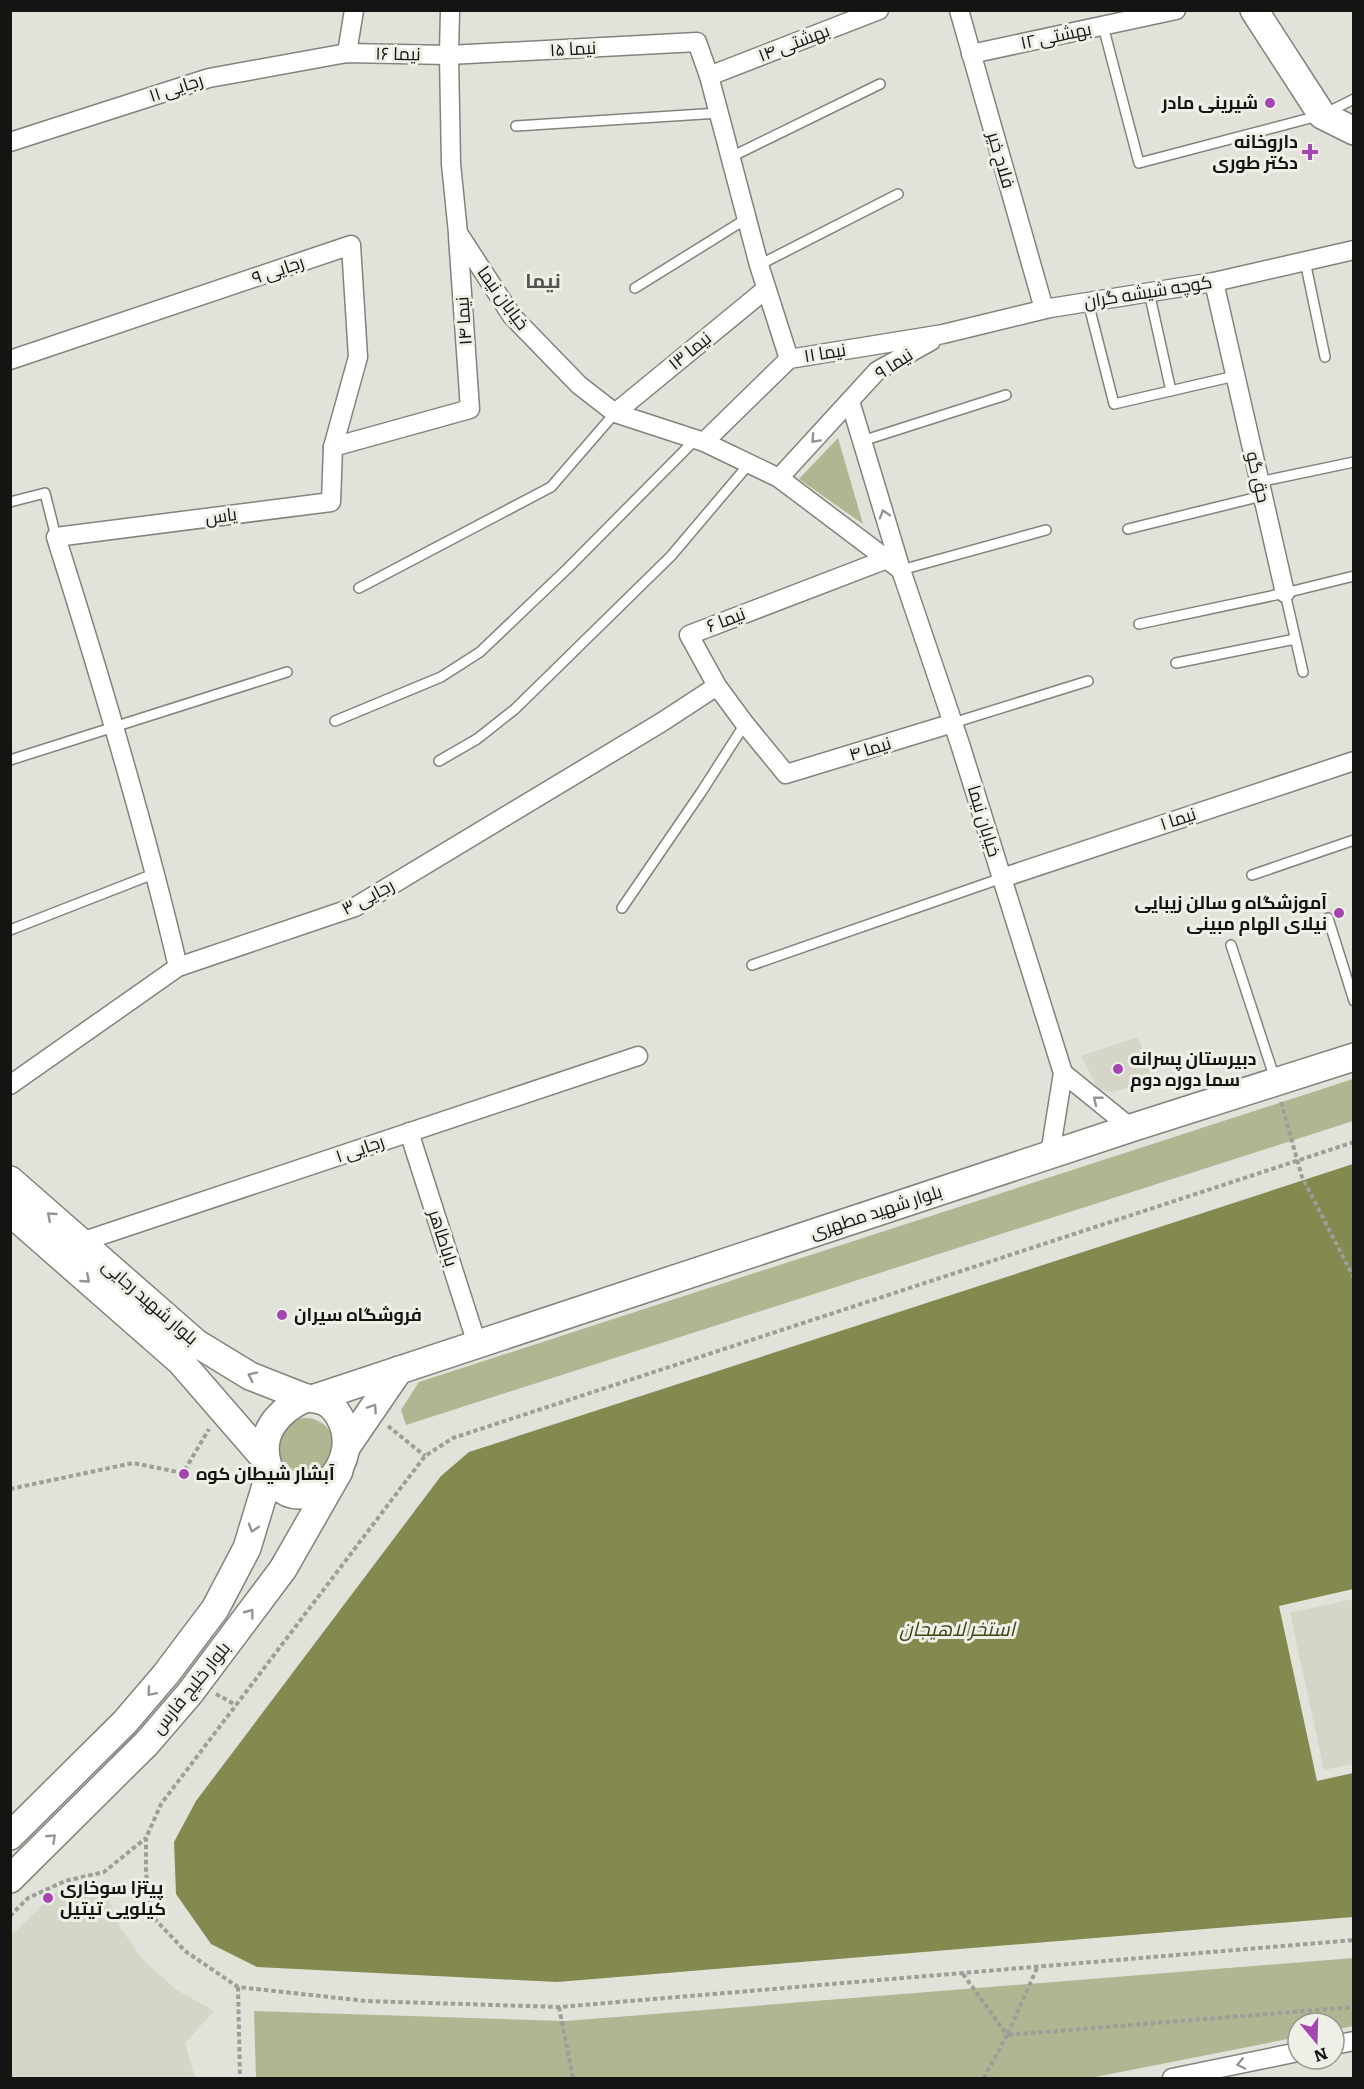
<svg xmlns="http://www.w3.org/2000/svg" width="1364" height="2089" font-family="Literata,Cairo,serif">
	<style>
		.built { fill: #d5d6c7 }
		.green { fill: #b1b591 }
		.water { fill: #848950 }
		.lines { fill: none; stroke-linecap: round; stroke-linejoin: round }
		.lane-casing { stroke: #82837c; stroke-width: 12 }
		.street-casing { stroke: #82837c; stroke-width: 21 }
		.secondary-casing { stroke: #82837c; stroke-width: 30 }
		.path { stroke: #9d9e98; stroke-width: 4; stroke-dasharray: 4.5 3; stroke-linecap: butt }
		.lane { stroke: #fff; stroke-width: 9 }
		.street { stroke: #fff; stroke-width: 18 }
		.secondary { stroke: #fff; stroke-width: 27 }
		.oneway { stroke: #959594 }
		.poi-dot { fill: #a346b0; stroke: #eeefe7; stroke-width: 2 }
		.labels { text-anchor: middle; stroke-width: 6; stroke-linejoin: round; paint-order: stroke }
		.street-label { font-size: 18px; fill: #141412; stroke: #eeefe7 }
		.poi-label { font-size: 18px; font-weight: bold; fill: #141412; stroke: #eeefe7; text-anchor: start }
		.neighbourhood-label { font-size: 20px; font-weight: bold; fill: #52534c; stroke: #eeefe7 }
		.water-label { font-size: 20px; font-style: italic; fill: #424518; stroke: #eeefe7 }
	</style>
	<rect width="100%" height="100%" fill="#e1e2da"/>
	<!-- built -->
	<g class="built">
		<path d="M1138 1037 1153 1081 1113 1092 1098 1089 1081 1056Z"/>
		<path d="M1353 1599V1764L1324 1770 1290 1613Z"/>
		<path d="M59 1889 104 1890 121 1929 144 1961 177 1990 214 2011 185 2043 195 2078H11V1936Z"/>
	</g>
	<!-- green -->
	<g class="green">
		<path d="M838 438 863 524 799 479Z"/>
		<path d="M1353 1079V1121L406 1425 401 1410 419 1382Z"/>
		<circle cx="306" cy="1446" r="28"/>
		<path d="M1354 1958 1353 2026 1334 2030V2023H1298V2037L1090 2078H256L254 2011 566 2021Z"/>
	</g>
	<!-- water -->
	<path class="water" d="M1353 1164V1589L1279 1606 1317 1781 1353 1773V1917L557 1982 257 1967 211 1944 176 1894 174 1842 196 1801 441 1476 469 1452Z"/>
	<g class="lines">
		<defs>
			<g id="lane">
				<path d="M1103 26 1139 163 1322 115 1354 99"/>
				<path d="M516 126 719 113"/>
				<path d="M729 158 880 84"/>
				<path d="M1305 261 1325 357"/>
				<path d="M759 265 898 194"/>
				<path d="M635 288 746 219"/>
				<path d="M1149 292 1171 391"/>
				<path d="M1088 302 1114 404 1235 376"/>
				<path d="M862 441 1006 395"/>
				<path d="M1259 482 1354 462"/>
				<path d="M10 502 45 493 56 537"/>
				<path d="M1128 529 1262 496"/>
				<path d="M901 570 1046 530"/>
				<path d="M359 588 551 487 615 413"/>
				<path d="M1285 593 1303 672"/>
				<path d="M1139 624 1285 593 1354 576"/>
				<path d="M1176 663 1295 639"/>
				<path d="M335 721 441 677 480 652 567 569 696 439"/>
				<path d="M953 723 1088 681"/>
				<path d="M10 760 287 672"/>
				<path d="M439 761 477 739 515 709 671 556 749 464"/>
				<path d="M1252 875 1354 840"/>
				<path d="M622 908 702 791 745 724"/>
				<path d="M1328 918 1354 1001"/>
				<path d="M10 930 156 873"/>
				<path d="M1231 945 1275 1079"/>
				<path d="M752 965 1002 878"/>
			</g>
			<g id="street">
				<path d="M450 10 449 55 451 164 458 233 512 316 579 385 615 413 704 442 779 478 901 570"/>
				<path d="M959 10 1044 309"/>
				<path d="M347 53 354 10"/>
				<path d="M971 54 1176 10"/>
				<path d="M709 76 879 10"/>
				<path d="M10 142 209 78 347 53 449 55 697 42 709 76 759 265 789 359"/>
				<path d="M1214 282 1285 593"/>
				<path d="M10 360 351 245 358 357 333 447 331 502 56 537C101 679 144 822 178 967"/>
				<path d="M850 401 901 570 960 744 1063 1073 1050 1154"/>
				<path d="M615 413 766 289"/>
				<path d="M704 442 789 359 943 334 1050 308 1214 282 1354 250"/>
				<path d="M333 447 470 409 458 236"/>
				<path d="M779 478 877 371 931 341"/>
				<path d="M887 559 689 635 717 686 745 724 786 774 953 723"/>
				<path d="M1002 878 1354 761"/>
				<path d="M1063 1073 1131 1128"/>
				<path d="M10 1085 178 967 355 907 662 722 717 686"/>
				<path d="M409 1132 477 1344"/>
				<path d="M81 1242 638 1056"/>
				<path d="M1334 2045 1354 2041"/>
				<path d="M1172 2078 1298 2052"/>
			</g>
			<g id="secondary">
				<path d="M1254 10 1322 115 1354 131"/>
				<path d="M10 1180 196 1343 250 1376 306 1398"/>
				<path d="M10 1212 180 1361 265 1459"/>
				<path d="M306 1398C322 1399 331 1402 339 1416 366 1461 310 1517 278 1486 273 1481 270 1472 268 1466 257 1433 279 1410 306 1398Z"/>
				<path d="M315 1398 1131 1128 1354 1057"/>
				<path d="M347 1446 399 1370"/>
				<path d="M10 1836 125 1722 166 1674 215 1609 247 1548 270 1472"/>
				<path d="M10 1879 147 1743 190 1693 283 1569 339 1471"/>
			</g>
		</defs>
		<!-- lane casing -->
		<use href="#lane" class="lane-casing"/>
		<!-- street casing -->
		<use href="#street" class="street-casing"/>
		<!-- secondary casing -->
		<use href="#secondary" class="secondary-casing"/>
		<!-- path -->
		<g class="path">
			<path d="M1281 1102 1302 1177 1354 1278"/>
			<path d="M1354 1142 453 1438 425 1456 161 1804 146 1838V1872L151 1915 185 1951 238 1987 366 2001 559 2007 1354 1940"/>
			<path d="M388 1426 425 1456"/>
			<path d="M10 1489 133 1463 183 1473 209 1429"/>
			<path d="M216 1694 236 1705"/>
			<path d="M10 1916 28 1898 65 1881 104 1872 146 1838"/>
			<path d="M1037 1968 1007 2035 1354 2007"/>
			<path d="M963 1974 1007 2035 984 2078"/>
			<path d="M238 1987 240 2078"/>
			<path d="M559 2007 573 2078"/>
		</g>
		<!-- lane -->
		<use href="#lane" class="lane"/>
		<!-- street -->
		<use href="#street" class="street"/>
		<!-- secondary -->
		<use href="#secondary" class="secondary"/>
	</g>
	<!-- one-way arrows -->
	<defs><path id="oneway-chevron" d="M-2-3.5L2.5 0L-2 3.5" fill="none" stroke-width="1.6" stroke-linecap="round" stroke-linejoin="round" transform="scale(1.5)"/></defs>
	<g class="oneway">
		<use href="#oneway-chevron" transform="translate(815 439) rotate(133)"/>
		<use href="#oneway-chevron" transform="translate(884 514) rotate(-107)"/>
		<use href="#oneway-chevron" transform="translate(1097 1100) rotate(-141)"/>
		<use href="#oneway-chevron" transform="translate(51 1216) rotate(-139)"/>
		<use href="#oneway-chevron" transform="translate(86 1279) rotate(41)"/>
		<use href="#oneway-chevron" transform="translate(252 1376) rotate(-154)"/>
		<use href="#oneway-chevron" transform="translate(373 1408) rotate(-56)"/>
		<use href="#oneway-chevron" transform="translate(253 1528) rotate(107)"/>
		<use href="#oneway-chevron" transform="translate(250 1613) rotate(-53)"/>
		<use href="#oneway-chevron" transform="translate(151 1692) rotate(131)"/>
		<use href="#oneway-chevron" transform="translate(52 1838) rotate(-44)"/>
		<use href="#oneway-chevron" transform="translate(1241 2064) rotate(168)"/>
	</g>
	<!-- markers -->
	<g class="poi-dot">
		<circle cx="1270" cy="103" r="6"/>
		<path d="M1307 143h6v6h6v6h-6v6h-6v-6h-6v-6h6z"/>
		<circle cx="1339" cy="913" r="6"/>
		<circle cx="1118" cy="1069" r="6"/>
		<circle cx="282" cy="1315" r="6"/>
		<circle cx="184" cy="1474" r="6"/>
		<circle cx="48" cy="1898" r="6"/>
	</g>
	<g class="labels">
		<!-- street labels -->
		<g class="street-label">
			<text transform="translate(1056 36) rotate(-12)" y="6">بهشتی ۱۲</text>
			<text transform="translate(794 43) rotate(-21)" y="6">بهشتی ۱۴</text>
			<text transform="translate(573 49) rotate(-3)" y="6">نیما ۱۵</text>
			<text transform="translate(398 54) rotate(1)" y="6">نیما ۱۶</text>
			<text transform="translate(176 88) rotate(-18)" y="6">رجایی ۱۱</text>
			<text transform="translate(1001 160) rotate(74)" y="6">فلاح خیر</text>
			<text transform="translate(278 270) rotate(-19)" y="6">رجایی ۹</text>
			<text transform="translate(1148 292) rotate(-9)" y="6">کوچه شیشه گران</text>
			<text transform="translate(503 298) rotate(54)" y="6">خیابان نیما</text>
			<text transform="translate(464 321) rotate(-94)" y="6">نیما ۱۴</text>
			<text transform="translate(690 351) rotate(-39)" y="6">نیما ۱۳</text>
			<text transform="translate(825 353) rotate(-9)" y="6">نیما ۱۱</text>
			<text transform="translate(894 364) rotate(-33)" y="6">نیما ۹</text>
			<text transform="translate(1258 477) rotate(77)" y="6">حق گو</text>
			<text transform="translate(221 516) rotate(-7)" y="6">یاس</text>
			<text transform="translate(726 620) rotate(-21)" y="6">نیما ۶</text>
			<text transform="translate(870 749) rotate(-17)" y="6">نیما ۴</text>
			<text transform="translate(1178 819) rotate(-18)" y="6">نیما ۱</text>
			<text transform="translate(984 821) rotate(73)" y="6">خیابان نیما</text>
			<text transform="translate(368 897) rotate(-28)" y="6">رجایی ۳</text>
			<text transform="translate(360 1149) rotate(-19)" y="6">رجایی ۱</text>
			<text transform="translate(876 1212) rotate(-18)" y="6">بلوار شهید مطهری</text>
			<text transform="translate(443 1238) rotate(72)" y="6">باباطاهر</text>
			<text transform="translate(150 1302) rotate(41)" y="6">بلوار شهید رجایی</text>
			<text transform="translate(191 1688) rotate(-51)" y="6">بلوار خلیج فارس</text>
		</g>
		<!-- poi labels -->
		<g class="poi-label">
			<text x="1258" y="109" text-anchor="end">شیرینی مادر</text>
			<text x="1298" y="148" text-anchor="end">داروخانه<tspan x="1298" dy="21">دکتر طوری</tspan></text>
			<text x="1327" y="909" text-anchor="end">آموزشگاه و سالن زیبایی<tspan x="1327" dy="21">نیلای الهام مبینی</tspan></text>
			<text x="1130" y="1065">دبیرستان پسرانه<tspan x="1130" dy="21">سما دوره دوم</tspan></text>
			<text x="294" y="1321">فروشگاه سیران</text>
			<text x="196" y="1480">آبشار شیطان کوه</text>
			<text x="60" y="1894">پیتزا سوخاری<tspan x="60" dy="21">کیلویی تیتیل</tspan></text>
		</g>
		<!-- neighbourhood labels -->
		<g class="neighbourhood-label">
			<text x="543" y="288">نیما</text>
		</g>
		<!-- water labels -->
		<g class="water-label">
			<text x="957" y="1636">استخر لاهیجان</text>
		</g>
	</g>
	<!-- border -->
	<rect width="1364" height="2089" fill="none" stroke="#141412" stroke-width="24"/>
	<!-- north arrow -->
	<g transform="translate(1316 2041) rotate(161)"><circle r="28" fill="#eeefe7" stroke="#979792" stroke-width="1.5"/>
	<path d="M0-4.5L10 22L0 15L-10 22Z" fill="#a346b0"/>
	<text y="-9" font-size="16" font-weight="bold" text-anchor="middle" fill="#141412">N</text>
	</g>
</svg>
